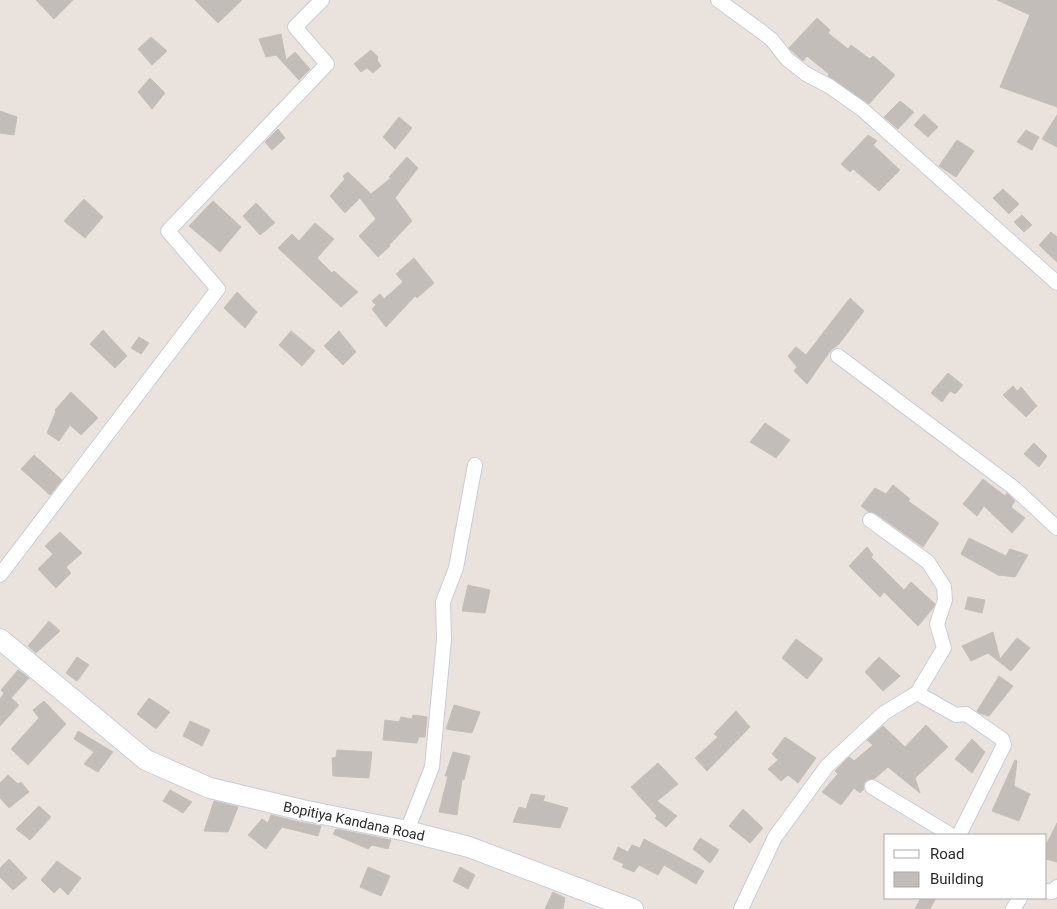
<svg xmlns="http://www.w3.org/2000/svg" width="1057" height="909" font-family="Roboto,sans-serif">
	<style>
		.building { fill: #c2bdb9; stroke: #c5bfb7 }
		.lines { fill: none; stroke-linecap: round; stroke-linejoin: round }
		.street-casing { stroke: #c8ccd5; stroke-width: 16 }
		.secondary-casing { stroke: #c8ccd5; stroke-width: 22 }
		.street { stroke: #fff; stroke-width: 14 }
		.secondary { stroke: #fff; stroke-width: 20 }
		.labels { text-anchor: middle; stroke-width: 5; stroke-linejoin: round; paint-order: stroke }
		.street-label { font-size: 14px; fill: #292929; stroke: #fff }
	</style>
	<rect width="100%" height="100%" fill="#eae3dd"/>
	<!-- building -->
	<g class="building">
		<path d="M36 0H73L54 19Z"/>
		<path d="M195 0H242L218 23Z"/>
		<path d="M997 0H1057V107L1000 87 1030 15Z"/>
		<path d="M817 18 830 30 828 33 848 49 851 45 870 59 873 56 895 75 869 104 828 76 829 74 807 56 803 61 789 48Z"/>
		<path d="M281 34 286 60 295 52 310 69 299 80 276 55 266 57 259 39Z"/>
		<path d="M151 37 167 51 152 65 138 49Z"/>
		<path d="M371 50 378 57 377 60 381 66 373 73 367 68 361 72 354 64Z"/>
		<path d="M150 78 165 93 152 109 138 92Z"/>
		<path d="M900 101 914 112 898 129 884 117Z"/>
		<path d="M0 111 17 117 14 135 0 133Z"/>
		<path d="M924 114 938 127 928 137 914 125Z"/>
		<path d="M1057 115V147L1042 139Z"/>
		<path d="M399 117 412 128 395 149 383 137Z"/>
		<path d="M278 129 285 138 272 150 265 142Z"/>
		<path d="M1026 130 1039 137 1032 150 1017 142Z"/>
		<path d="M868 135 877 141 873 145 900 170 879 191 853 169 850 172 841 164Z"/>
		<path d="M957 140 974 151 956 177 939 166Z"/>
		<path d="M407 157 418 168 395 198 412 221 389 245 390 246 378 257 359 236 376 219 360 198 345 213 330 196 345 179 343 176 348 172 371 194 391 178 389 177Z"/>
		<path d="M1003 189 1019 204 1009 214 993 198Z"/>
		<path d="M84 199 103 217 85 238 64 221Z"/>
		<path d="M213 201 241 227 220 252 189 226Z"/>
		<path d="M256 203 275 223 260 235 243 216Z"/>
		<path d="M1022 215 1032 225 1024 232 1014 222Z"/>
		<path d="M315 223 334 239 317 258 332 273 334 271 358 292 341 307 278 248 292 234 299 241Z"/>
		<path d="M1051 232 1057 237V262L1039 245Z"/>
		<path d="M414 258 434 283 417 298 415 296 386 327 372 309 376 305 372 301 380 294 384 299 403 282 396 274Z"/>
		<path d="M237 292 257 312 245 328 224 308Z"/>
		<path d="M850 298 864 311 839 344 831 350 807 384 794 371 797 367 788 356 796 347 806 355Z"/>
		<path d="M103 330 127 356 115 368 90 344Z"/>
		<path d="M291 331 315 351 302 366 279 345Z"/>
		<path d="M339 331 356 352 343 365 324 346Z"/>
		<path d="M139 337 149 343 141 354 131 348Z"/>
		<path d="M948 373 963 385 955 394 950 391 942 402 931 393Z"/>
		<path d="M1013 386 1017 391 1021 387 1037 406 1026 417 1003 395Z"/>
		<path d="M71 392 98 418 81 435 70 425 59 441 47 433 56 411 55 410Z"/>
		<path d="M765 423 790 440 776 458 750 442Z"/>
		<path d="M1034 443 1047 456 1039 467 1024 454Z"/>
		<path d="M34 455 62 480 50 495 21 469Z"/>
		<path d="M983 479 1005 496 1007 493 1015 501 1011 507 1025 518 1012 533 984 506 977 516 963 504Z"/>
		<path d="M893 485 910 499 908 501 939 523 923 547 875 513 869 512 861 506 875 488 886 494Z"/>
		<path d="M60 532 82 553 66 567 71 573 56 588 38 569 53 554 45 546Z"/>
		<path d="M969 538 1006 556 1010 549 1028 555 1015 577 998 575 961 554Z"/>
		<path d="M867 547 873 555 871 557 904 590 911 582 935 604 933 608 918 626 884 592 880 597 849 566Z"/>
		<path d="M468 585 490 590 485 613 462 611Z"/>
		<path d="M968 597 985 600 982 613 965 609Z"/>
		<path d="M49 621 60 631 36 653 28 646Z"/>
		<path d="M993 632 1000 659 1017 638 1030 648 1011 671 988 653 971 661 962 646Z"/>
		<path d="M796 639 823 659 807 679 782 658Z"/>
		<path d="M77 657 89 665 77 681 66 673Z"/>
		<path d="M879 657 900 676 883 691 865 672Z"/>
		<path d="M18 670 29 678 11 698 19 705 0 726V699L4 693 1 690Z"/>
		<path d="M999 676 1013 686 989 716 979 713 977 711Z"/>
		<path d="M149 698 170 712 156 729 137 714Z"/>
		<path d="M44 701 66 724 28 765 11 749 39 718 33 710Z"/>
		<path d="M454 705 480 712 472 733 446 729Z"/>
		<path d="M736 711 750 727 707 771 695 758 718 737 714 734Z"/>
		<path d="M413 715 427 717 425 737H419L417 743 383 740 385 720 399 722 401 717 412 719Z"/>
		<path d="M190 721 210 730 202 746 183 736Z"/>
		<path d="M926 725 948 747 915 778 920 793 888 767 874 779 867 780 864 783V789L860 793 854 788 841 805 822 792 838 774 835 771 849 757 854 761 873 745 867 740 883 726 905 747Z"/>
		<path d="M78 731 113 752 98 772 84 764 94 752 74 739Z"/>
		<path d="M785 737 816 758 798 783 788 775 781 781 768 769 778 760 772 754Z"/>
		<path d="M972 739 985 752 972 773 955 759Z"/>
		<path d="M337 750 372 752 369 778 333 776 332 758 336 757Z"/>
		<path d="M453 752 470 756 464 780 462 779 457 815 439 812 448 776H445Z"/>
		<path d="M1015 760 1017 761 1014 786 1030 794 1019 821 992 811Z"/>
		<path d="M658 763 678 784 657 801 677 816 666 827 655 818 657 816 631 787Z"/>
		<path d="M8 775 18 784 21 782 29 792 9 808 0 798V783Z"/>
		<path d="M170 790 192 802 183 813 163 801Z"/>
		<path d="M531 794 545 796 543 801 568 808 560 828 513 822 519 807 526 809Z"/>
		<path d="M214 801 238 807 228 832 204 831Z"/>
		<path d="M39 806 51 817 30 840 16 829Z"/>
		<path d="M743 809 763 828 750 843 729 826Z"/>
		<path d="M271 815 299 822 321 826 318 836 282 827 266 849 248 835 262 819 268 823Z"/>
		<path d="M1057 823V862L1046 859V845Z"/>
		<path d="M336 829 391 840 388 849 372 845 368 849 333 834Z"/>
		<path d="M700 838 719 850 710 863 693 849Z"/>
		<path d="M644 839 704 871 696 884 664 865 658 875 639 865 634 872 622 867 624 864 613 859 618 847 628 852 632 845 640 848Z"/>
		<path d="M9 859 27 878 13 890 0 877V868Z"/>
		<path d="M57 861 81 878 68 895 60 887 54 893 41 880Z"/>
		<path d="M368 867 390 876 381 896 360 887Z"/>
		<path d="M460 867 475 875 468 889 453 881Z"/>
		<path d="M553 892 565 898 563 909H545Z"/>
		<path d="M921 898H936L930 909H915Z"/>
	</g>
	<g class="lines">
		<defs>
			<g id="street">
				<path d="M718 0 762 32 772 40 787 59 806 74 829 86 863 110 1057 283"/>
				<path d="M838 356 1014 488 1057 528"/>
				<path d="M0 575 218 289 168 231 327 64 295 27 322 0"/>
				<path d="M917 693 956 715 966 714 1002 739 1004 745 959 835"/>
				<path d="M872 787 951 835"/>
				<path d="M407 831 432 767 444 640 443 602 456 568 475 465"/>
				<path d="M1046 891 1052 892 1057 887"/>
				<path d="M741 909 775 837 827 766 884 713 917 693 944 648 937 624 945 600 944 587 928 562 870 520"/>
				<path d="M1013 909 1020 898"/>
			</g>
			<path id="secondary" d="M0 639 146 760 210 788 302 810 407 831 469 847 633 909"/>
		</defs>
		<!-- street casing -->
		<use href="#street" class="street-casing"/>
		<!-- secondary casing -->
		<use href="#secondary" class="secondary-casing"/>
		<!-- street -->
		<use href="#street" class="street"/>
		<!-- secondary -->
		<use href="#secondary" class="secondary"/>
	</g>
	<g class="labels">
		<!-- street labels -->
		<g class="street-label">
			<text transform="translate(354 821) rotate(12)" y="5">Bopitiya Kandana Road</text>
		</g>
	</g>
	<!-- legend -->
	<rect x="884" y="834" width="162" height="65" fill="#ffffff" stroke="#a9a9a9"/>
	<rect x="894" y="850" width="25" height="8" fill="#ffffff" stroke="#a9a9a9"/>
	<text x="930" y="859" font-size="15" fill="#292929">Road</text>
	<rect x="894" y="872" width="25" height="15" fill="#c2bdb9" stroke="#a9a9a9"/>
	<text x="930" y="884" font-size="15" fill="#292929">Building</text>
</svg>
